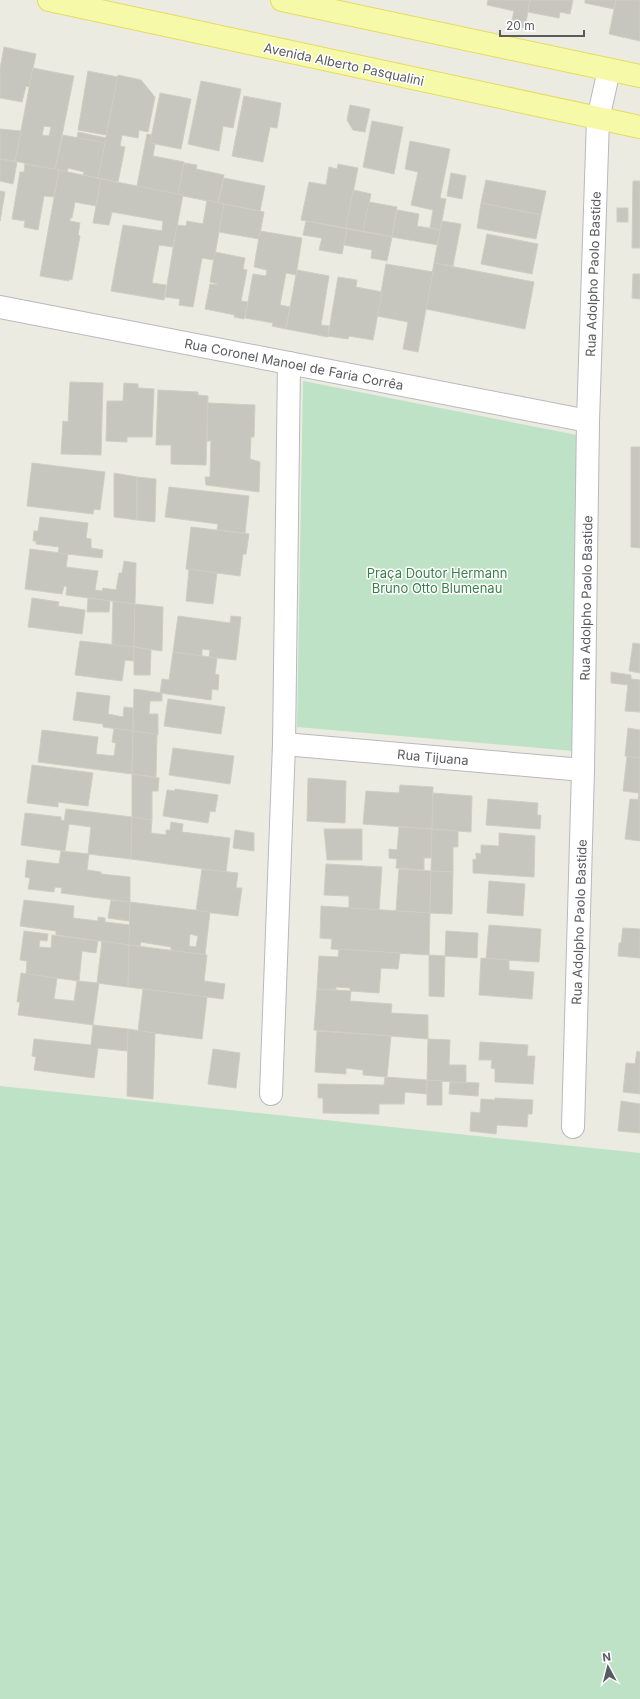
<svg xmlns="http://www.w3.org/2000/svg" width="640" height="1699" font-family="Inter,sans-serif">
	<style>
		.green { fill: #bee2c5 }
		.building { fill: #c6c5be; stroke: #cfcec0; fill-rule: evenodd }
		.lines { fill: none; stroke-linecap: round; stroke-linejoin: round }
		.minor-casing { stroke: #b8b9bf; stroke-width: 24 }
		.major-casing { stroke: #e7dc5e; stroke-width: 24 }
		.minor { stroke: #fff; stroke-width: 22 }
		.major { stroke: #f6f9a8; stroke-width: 22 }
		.labels { text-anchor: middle; stroke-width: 3; stroke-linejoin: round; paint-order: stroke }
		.street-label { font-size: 13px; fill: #595b61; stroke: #fff }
		.park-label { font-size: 13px; fill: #3a7f4b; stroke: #fff }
	</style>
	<rect width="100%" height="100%" fill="#ebebe1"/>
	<!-- green -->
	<g class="green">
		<path d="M303 381 577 435 573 751 297 727Z"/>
		<path d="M0 1086 640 1153V1699H0Z"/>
	</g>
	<!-- building -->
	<g class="building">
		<path d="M488 0H530L525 28 511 25 514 11 487 5Z"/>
		<path d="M530 0H573L570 14 560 12 559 18 528 12Z"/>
		<path d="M585 0H616L614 9 585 3Z"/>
		<path d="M616 0H640V41L609 34Z"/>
		<path d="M4 47 36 54 29 87 26 86 22 102 0 98V69Z"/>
		<path d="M33 68 74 76 55 170 15 161ZM44 126 51 127 49 136 42 135Z"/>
		<path d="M88 71 118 77 106 135 78 130Z"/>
		<path d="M118 75 141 80 155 97 148 132 139 130 138 138 122 135 120 146 125 147 118 182 98 178Z"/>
		<path d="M201 81 241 89 233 128 223 126 219 151 188 144Z"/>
		<path d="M160 93 191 99 181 149 150 143Z"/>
		<path d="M244 96 281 103 277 128 270 127 263 162 232 156Z"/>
		<path d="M350 105 370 109 365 132 353 130 347 120Z"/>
		<path d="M372 121 403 127 394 174 363 167Z"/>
		<path d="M0 129 21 131 15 161 0 159Z"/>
		<path d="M78 132 106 138 105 143 77 138Z"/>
		<path d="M147 134 152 135 150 143 155 144 153 156 184 162 178 195 137 186Z"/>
		<path d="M63 135 105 143 98 178 83 175 84 172 68 168 67 172 55 170Z"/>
		<path d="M410 141 450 149 440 198 446 199 440 230 430 228 433 210 411 205 418 172 405 169Z"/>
		<path d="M0 159 17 162 13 184 0 181Z"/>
		<path d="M184 163 197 165 196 169 224 175 218 203 178 195Z"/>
		<path d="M25 164 59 170 54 197 44 196 38 230 24 227 25 221 12 219 20 172H24Z"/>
		<path d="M338 164 358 168 346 228 301 220 309 182 326 185 329 167 337 169Z"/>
		<path d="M59 170 101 179 96 206 75 202 72 218H70V221L80 223 78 235 80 236 72 280 69 279V281L40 276Z"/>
		<path d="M451 173 466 176 462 199 447 196Z"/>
		<path d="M224 178 265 186 260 211 218 203Z"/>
		<path d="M101 179 183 195 173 247 159 245 152 283 166 285 164 300 111 291 123 225 162 231 163 221 112 212 109 225 93 223Z"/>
		<path d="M486 180 546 191 541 215 481 203Z"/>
		<path d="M633 181H640V248H632Z"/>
		<path d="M353 190 371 194 363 231 346 228Z"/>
		<path d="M0 191 5 192 0 221Z"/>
		<path d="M207 200 224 204 214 260 202 258 193 307 179 305 180 299 165 297 177 225 186 226 187 221 203 224Z"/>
		<path d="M369 202 397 207 392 237 363 231Z"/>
		<path d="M481 203 541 215 536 239 477 228Z"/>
		<path d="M224 204 264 212 259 239 219 232Z"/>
		<rect x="617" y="208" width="11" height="14"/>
		<path d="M397 210 419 214 417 226 440 230 438 245 392 237Z"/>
		<path d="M306 221 347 229 342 254 319 250 322 238 303 235Z"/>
		<path d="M442 221 461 224 453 266 434 263Z"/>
		<path d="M347 229 392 237 387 261 371 258 372 250 344 245Z"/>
		<path d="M260 231 302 238 296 275 286 273 280 305 290 307 286 329 272 326 273 323 245 318 253 274 266 276 267 270 254 267Z"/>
		<path d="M487 234 538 244 532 274 481 264Z"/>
		<path d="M215 252 245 258 243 269 247 270 241 301 248 302 244 319 234 317 235 315 205 309 210 284 217 285V284L210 282Z"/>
		<path d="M434 263 534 282 525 329 426 309Z"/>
		<path d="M386 264 433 272 418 352 403 349 408 322 377 316Z"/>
		<path d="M297 270 329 276 321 325 329 326 328 337 286 329Z"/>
		<path d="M633 274H640V299L632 298Z"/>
		<path d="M338 277 357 280 356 287 382 292 373 340 349 336 348 339 328 336Z"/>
		<path d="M70 382 103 383 101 455 61 454 63 421 68 422Z"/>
		<path d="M124 383 138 384V388L154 389 152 437H127V442L106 441 107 401H123Z"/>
		<path d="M158 390 198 392V395L208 396 206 465 171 464V445H156Z"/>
		<path d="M208 403 255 405 254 437H251L250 459 260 462 259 492 206 485 205 477H210L211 441H207Z"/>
		<path d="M631 447H640V548L631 547Z"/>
		<path d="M32 463 105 472 100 510 94 509 93 514 27 506Z"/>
		<path d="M114 473 137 477V520L114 517Z"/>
		<path d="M137 477 156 479 155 522 137 520Z"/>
		<path d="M169 487 249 496 245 533 217 530 218 524 165 517Z"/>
		<path d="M40 517 88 523 86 538 91 539V548L103 550 102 558 58 553 59 547 36 544V541H33L34 531H38Z"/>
		<path d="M191 527 249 534 246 554H243L240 576 186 569Z"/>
		<path d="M30 549 68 554 66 567 98 571 95 590 102 591 103 588 116 590 119 573H122L124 561 136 563 135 604 66 595 67 587 64 586 62 594 25 589Z"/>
		<path d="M189 569 217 573 213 604 186 601Z"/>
		<path d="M32 598 59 602 58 606 85 610 82 634 28 627Z"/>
		<path d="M88 598 110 601 109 612H87Z"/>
		<path d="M113 601 135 604 134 647 112 645Z"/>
		<path d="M135 604 163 607 162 651 134 647Z"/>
		<path d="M178 616 230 623 231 616 241 617 236 660 209 657 210 650 202 649V656L173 652Z"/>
		<path d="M80 641 134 647V661L125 660 122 681 75 675Z"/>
		<path d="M633 643 640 644V673L629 671Z"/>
		<path d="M134 647 151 650 150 675H134Z"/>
		<path d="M173 652 217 658 215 674 219 675 218 690 212 689 211 700 160 693 162 679 169 680Z"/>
		<path d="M611 672 631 675V679L640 680V712L625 711 628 685 611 683Z"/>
		<path d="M134 689 162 693V701H150L149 714H158V735L133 731Z"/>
		<path d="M77 692 110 696 108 714 123 717 124 707 133 708V731L103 727V724L73 720Z"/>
		<path d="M168 699 225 707 221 734 164 726Z"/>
		<path d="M114 728 133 731 132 774 38 762 42 730 98 737 96 754 114 756 116 743 112 742Z"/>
		<path d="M628 728 640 730V758L625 756Z"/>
		<path d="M133 731 157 734 156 777 132 774Z"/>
		<path d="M173 748 234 756 230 784 169 775Z"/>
		<path d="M627 756 640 758V800H638L639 793 623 791Z"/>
		<path d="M32 765 93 773 88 806 58 802V807L27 803Z"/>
		<path d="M132 774 159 778 158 791H152V820L132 817Z"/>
		<path d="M308 778 346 781 345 823 307 821Z"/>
		<path d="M400 785 433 787 432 829 363 824 366 791 399 793Z"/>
		<path d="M175 789 218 795 215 812 210 811 208 823 163 816 167 790 175 791Z"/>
		<path d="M433 793 472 796 471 832 432 829Z"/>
		<path d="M488 799 538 803 537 815H541L540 829 486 825Z"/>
		<path d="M630 799 640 800V841L625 839Z"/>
		<path d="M66 809 132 817 131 859 88 854 91 827 69 824 65 851 21 845 25 813 61 817V820L64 821Z"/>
		<path d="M132 817 152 820 151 833 166 835V830H170L171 822 183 824 182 832 230 838 226 872 131 859Z"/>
		<path d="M399 827 432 829 431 858H424V870L396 868 397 859 389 858V849L397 850Z"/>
		<path d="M324 829H362V860H327Z"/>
		<path d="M432 829 458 831V847H453V872L431 871Z"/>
		<path d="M235 830 254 833V851L233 848Z"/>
		<path d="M499 833 535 836 534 877 473 873V859L476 860V853L481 854V845L499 846Z"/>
		<path d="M61 851 89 854 87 870 101 872V874L130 877V902L61 893 62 888 55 887 54 892 28 889 30 878 25 877 27 860 59 864Z"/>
		<path d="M326 864 382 867 379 910 349 908V896L324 895Z"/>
		<path d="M202 869 238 873 236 888H242L238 916 196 911Z"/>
		<path d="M399 869 431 871 430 913 396 911Z"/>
		<path d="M431 871 453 872 452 914 430 913Z"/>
		<path d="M489 881 525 884 523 916 487 913Z"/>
		<path d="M24 900 74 906 73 918 98 921V917L105 918V922L130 925 129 945 56 935V931L20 926Z"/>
		<path d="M111 900 130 902 129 921 108 918Z"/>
		<path d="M130 902 210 912 205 955 171 950V947L141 942 140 946 129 945ZM190 934 198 936 196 947 189 946Z"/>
		<path d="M321 906 430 913 429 955 331 949 332 939 320 938Z"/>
		<path d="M489 925 541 929 539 962 486 959Z"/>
		<path d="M623 928 640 929V958L618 956 619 943H621Z"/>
		<path d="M24 931 48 934 47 941 40 940 39 947 51 948 52 935 98 941 96 953 82 951 79 981 26 974 27 961 20 960Z"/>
		<path d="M446 931 478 933 477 958 445 956Z"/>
		<path d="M102 941 129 945 128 987 97 983Z"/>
		<path d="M129 945 207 955 204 981 225 984 223 999 128 987Z"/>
		<path d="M339 949 400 953 398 969 381 968 379 993 350 991V988L336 987V990L317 989 319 956 338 957Z"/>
		<path d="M429 955 445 956 444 997 429 996Z"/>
		<path d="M481 958 509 960V970L534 972 532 999 479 995Z"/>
		<path d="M21 973 57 978 54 999 74 1001 77 981 99 983 93 1025 18 1015 20 1002H17Z"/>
		<path d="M143 989 207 997 202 1039 138 1031Z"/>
		<path d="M317 989 351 991 350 1001 392 1004 391 1013 428 1015V1039L314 1030Z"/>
		<path d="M93 1025 128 1029 127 1051 98 1048 94 1078 34 1070 36 1057 32 1056 34 1039 91 1045Z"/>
		<path d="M128 1029 155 1033 153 1099 127 1096Z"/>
		<path d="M317 1031 391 1036 387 1077 363 1075V1070L346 1068V1074L315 1072Z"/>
		<path d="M428 1039 450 1040 449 1065H466V1083L427 1080Z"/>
		<path d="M480 1042 528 1045 527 1056H535L533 1084 495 1082V1069L491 1068 492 1060H479Z"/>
		<path d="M213 1049 240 1053 236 1088 208 1084Z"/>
		<path d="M637 1051 640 1052V1094L623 1092 626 1063 635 1064Z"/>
		<path d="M385 1077 427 1080V1094L405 1092 404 1104H379V1114L323 1113V1098H318V1084L384 1085Z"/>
		<path d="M427 1080 442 1081V1105H427Z"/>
		<path d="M450 1082 479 1083 478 1096 449 1094Z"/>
		<path d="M495 1098 533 1100 532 1114H528L527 1127 497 1125 496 1134 470 1131 471 1112 480 1113 481 1099 495 1100Z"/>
		<path d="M621 1101 640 1104V1133L618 1131Z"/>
	</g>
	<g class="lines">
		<defs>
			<g id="minor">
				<path d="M0 307 588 421"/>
				<path d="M284 744 583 770"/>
				<path d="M271 1094 284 744 289 363"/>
				<path d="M573 1127 583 770 588 421 598 119 609 70"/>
			</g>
			<g id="major">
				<path d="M49 0 640 127"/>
				<path d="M282 0 640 76"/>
			</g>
		</defs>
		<!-- minor casing -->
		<use href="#minor" class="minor-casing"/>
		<!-- major casing -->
		<use href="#major" class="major-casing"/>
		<!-- minor -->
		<use href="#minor" class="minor"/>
		<!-- major -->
		<use href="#major" class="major"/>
	</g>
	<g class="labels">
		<!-- street labels -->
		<g class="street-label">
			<text transform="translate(344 64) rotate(12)" y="5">Avenida Alberto Pasqualini</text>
			<text transform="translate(593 274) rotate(-88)" y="5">Rua Adolpho Paolo Bastide</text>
			<text transform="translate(294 364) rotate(11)" y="5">Rua Coronel Manoel de Faria Corrêa</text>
			<text transform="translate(586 598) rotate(-89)" y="5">Rua Adolpho Paolo Bastide</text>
			<text transform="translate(433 757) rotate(5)" y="5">Rua Tijuana</text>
			<text transform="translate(579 922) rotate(-88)" y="5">Rua Adolpho Paolo Bastide</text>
		</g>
		<!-- park labels -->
		<g class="park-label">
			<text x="437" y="578">Praça Doutor Hermann<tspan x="437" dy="15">Bruno Otto Blumenau</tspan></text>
		</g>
	</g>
	<!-- north arrow -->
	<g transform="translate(608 1667) rotate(353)" stroke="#ffffff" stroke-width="3" paint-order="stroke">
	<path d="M0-3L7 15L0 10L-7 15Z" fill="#595b61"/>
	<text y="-6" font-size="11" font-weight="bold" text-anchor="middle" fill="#595b61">N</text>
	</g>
	<!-- scale -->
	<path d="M500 30v6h84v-6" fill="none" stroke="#595b61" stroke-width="2"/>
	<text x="506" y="30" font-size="12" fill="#595b61" stroke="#ffffff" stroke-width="3" paint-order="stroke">20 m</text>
</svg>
